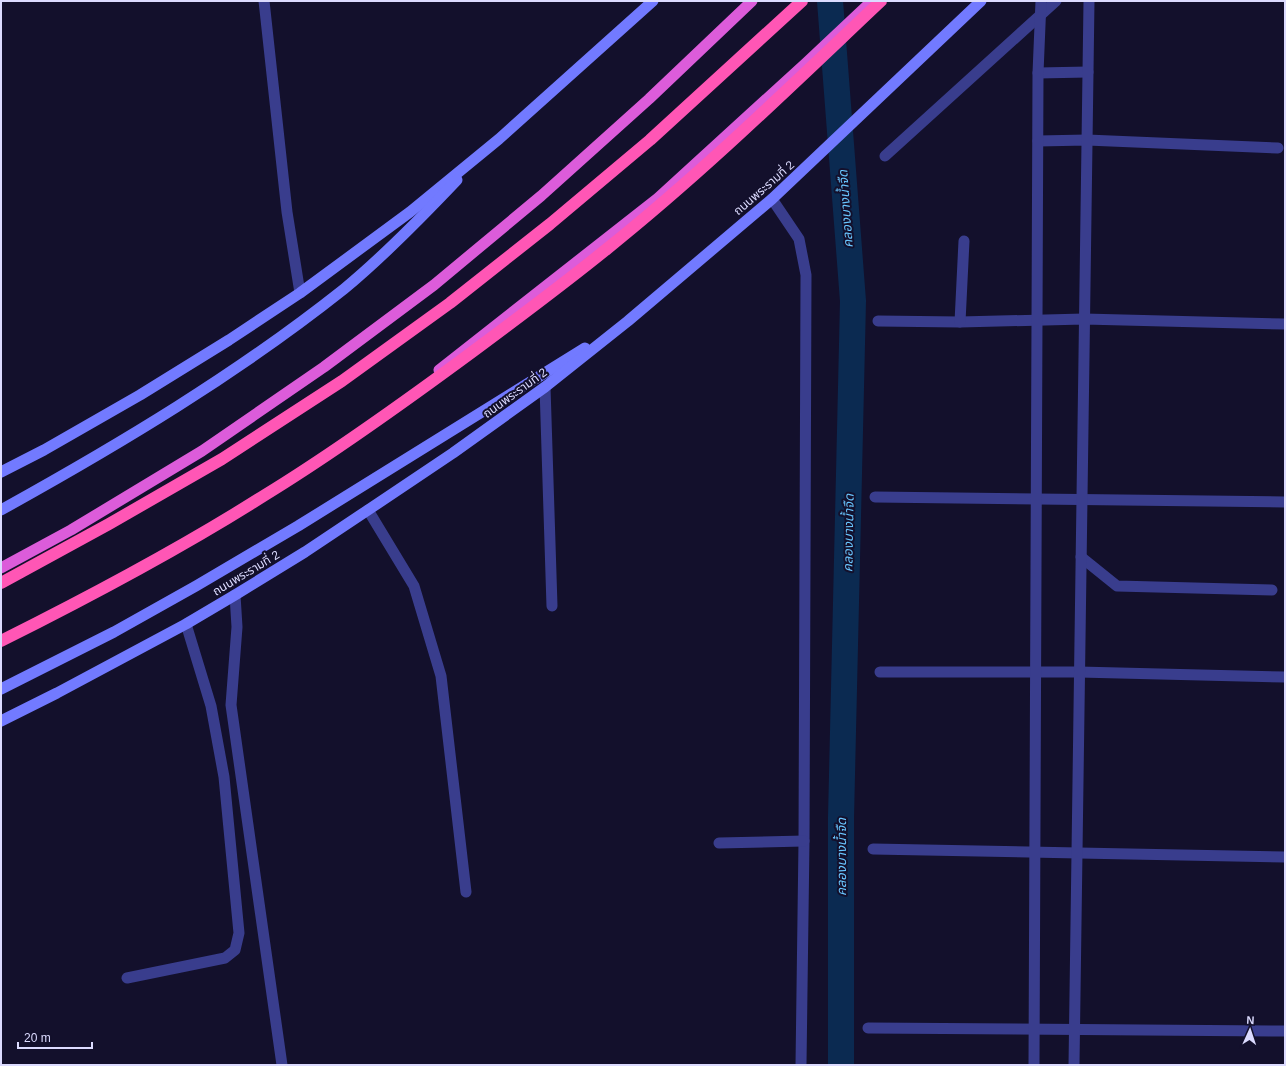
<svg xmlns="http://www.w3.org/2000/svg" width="1286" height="1066" font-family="Helvetica,'Noto Sans Thai',sans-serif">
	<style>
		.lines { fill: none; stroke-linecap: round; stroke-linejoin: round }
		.canal { stroke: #0b2a51; stroke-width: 26 }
		.service { stroke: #393d8d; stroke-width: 11 }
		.minor { stroke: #393d8d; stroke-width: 11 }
		.secondary { stroke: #727aff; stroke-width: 11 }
		.trunk { stroke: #dc5cda; stroke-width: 11 }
		.motorway { stroke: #ff56b5; stroke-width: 12 }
		.motorway-bridge { stroke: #ff56b5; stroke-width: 12 }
		.labels { text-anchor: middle; stroke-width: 4; stroke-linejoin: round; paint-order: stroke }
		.street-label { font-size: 12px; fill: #dcdbff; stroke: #13102c }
		.water-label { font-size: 13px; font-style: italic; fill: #69c6ff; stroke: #13102c }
	</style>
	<rect width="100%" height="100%" fill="#13102c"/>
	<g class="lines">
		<!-- canal -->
		<path class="canal" d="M830 1 853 301 841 818V1065"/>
		<!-- service -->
		<g class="service">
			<path d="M545 387 552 606"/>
			<path d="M368 510 414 586 441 676 466 892"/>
			<path d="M235 595 237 627 231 705 282 1065"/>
			<path d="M127 978 225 958 235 950 239 933 224 777 211 706 186 624"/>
		</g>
		<!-- minor -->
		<g class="minor">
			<path d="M264 1 287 212 300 293"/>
			<path d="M1038 73 1088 72"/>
			<path d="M1038 141 1087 140 1278 148"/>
			<path d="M885 156 1056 1"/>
			<path d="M772 199 799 239 806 275 804 841 801 1065"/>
			<path d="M878 321 960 322 1084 319 1285 324"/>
			<path d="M960 322 964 241"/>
			<path d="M875 497 1285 502"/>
			<path d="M1081 557 1117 586 1272 590"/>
			<path d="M880 672H1079L1285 677"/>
			<path d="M719 843 804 841"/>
			<path d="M873 849C1010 852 1148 854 1285 857"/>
			<path d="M868 1028 1285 1031"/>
			<path d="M1034 1065 1038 73 1041 1"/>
			<path d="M1074 1065 1089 1"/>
		</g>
		<!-- secondary -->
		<g class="secondary">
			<path d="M1 472 44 450 140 395 229 340 300 293 410 212 499 139 653 1"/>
			<path d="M1 510C120 444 237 374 344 289 384 256 421 218 457 180"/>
			<path d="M1 689 114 632 196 586 298 526 585 348"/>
			<path d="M1 721 57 693 186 624 235 595 305 552 368 510 453 453 545 387 628 321 772 199 981 1"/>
		</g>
		<!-- trunk -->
		<g class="trunk">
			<path d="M439 370 658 198 806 63 872 1"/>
			<path d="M1 568 71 530 202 451 324 367 434 285 541 196 649 99 752 1"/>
		</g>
		<!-- motorway -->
		<path class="motorway" d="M1 583 109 524 222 459 342 381 450 303 550 224 650 140 802 1"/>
		<!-- motorway-bridge -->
		<path class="motorway-bridge" d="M1 641C91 596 180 549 265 495 332 454 396 408 460 361 510 324 560 287 608 248 704 171 792 85 881 1"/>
	</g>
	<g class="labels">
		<!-- street labels -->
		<g class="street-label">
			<text transform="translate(764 188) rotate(-41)" y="4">ถนนพระรามที่ 2</text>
			<text transform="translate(515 393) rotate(-36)" y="4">ถนนพระรามที่ 2</text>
			<text transform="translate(246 573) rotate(-31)" y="4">ถนนพระรามที่ 2</text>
		</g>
		<!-- water labels -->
		<g class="water-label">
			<text transform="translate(845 209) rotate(-94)" y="5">คลองบางน้ำจืด</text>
			<text transform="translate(848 533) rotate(-89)" y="5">คลองบางน้ำจืด</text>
			<text transform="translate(841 857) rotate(-90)" y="5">คลองบางน้ำจืด</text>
		</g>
	</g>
	<!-- border -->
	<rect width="1286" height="1066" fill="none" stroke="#dcdbff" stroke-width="4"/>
	<!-- north arrow -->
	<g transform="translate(1250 1030) rotate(3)" stroke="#13102c" stroke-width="3" paint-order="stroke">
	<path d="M0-3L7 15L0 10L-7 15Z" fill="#dcdbff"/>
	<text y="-6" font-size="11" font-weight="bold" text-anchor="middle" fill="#dcdbff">N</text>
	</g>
	<!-- scale -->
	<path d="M18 1042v6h74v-6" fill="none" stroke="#dcdbff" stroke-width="2"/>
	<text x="24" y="1042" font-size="12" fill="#dcdbff" stroke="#13102c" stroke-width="3" paint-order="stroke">20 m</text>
</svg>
